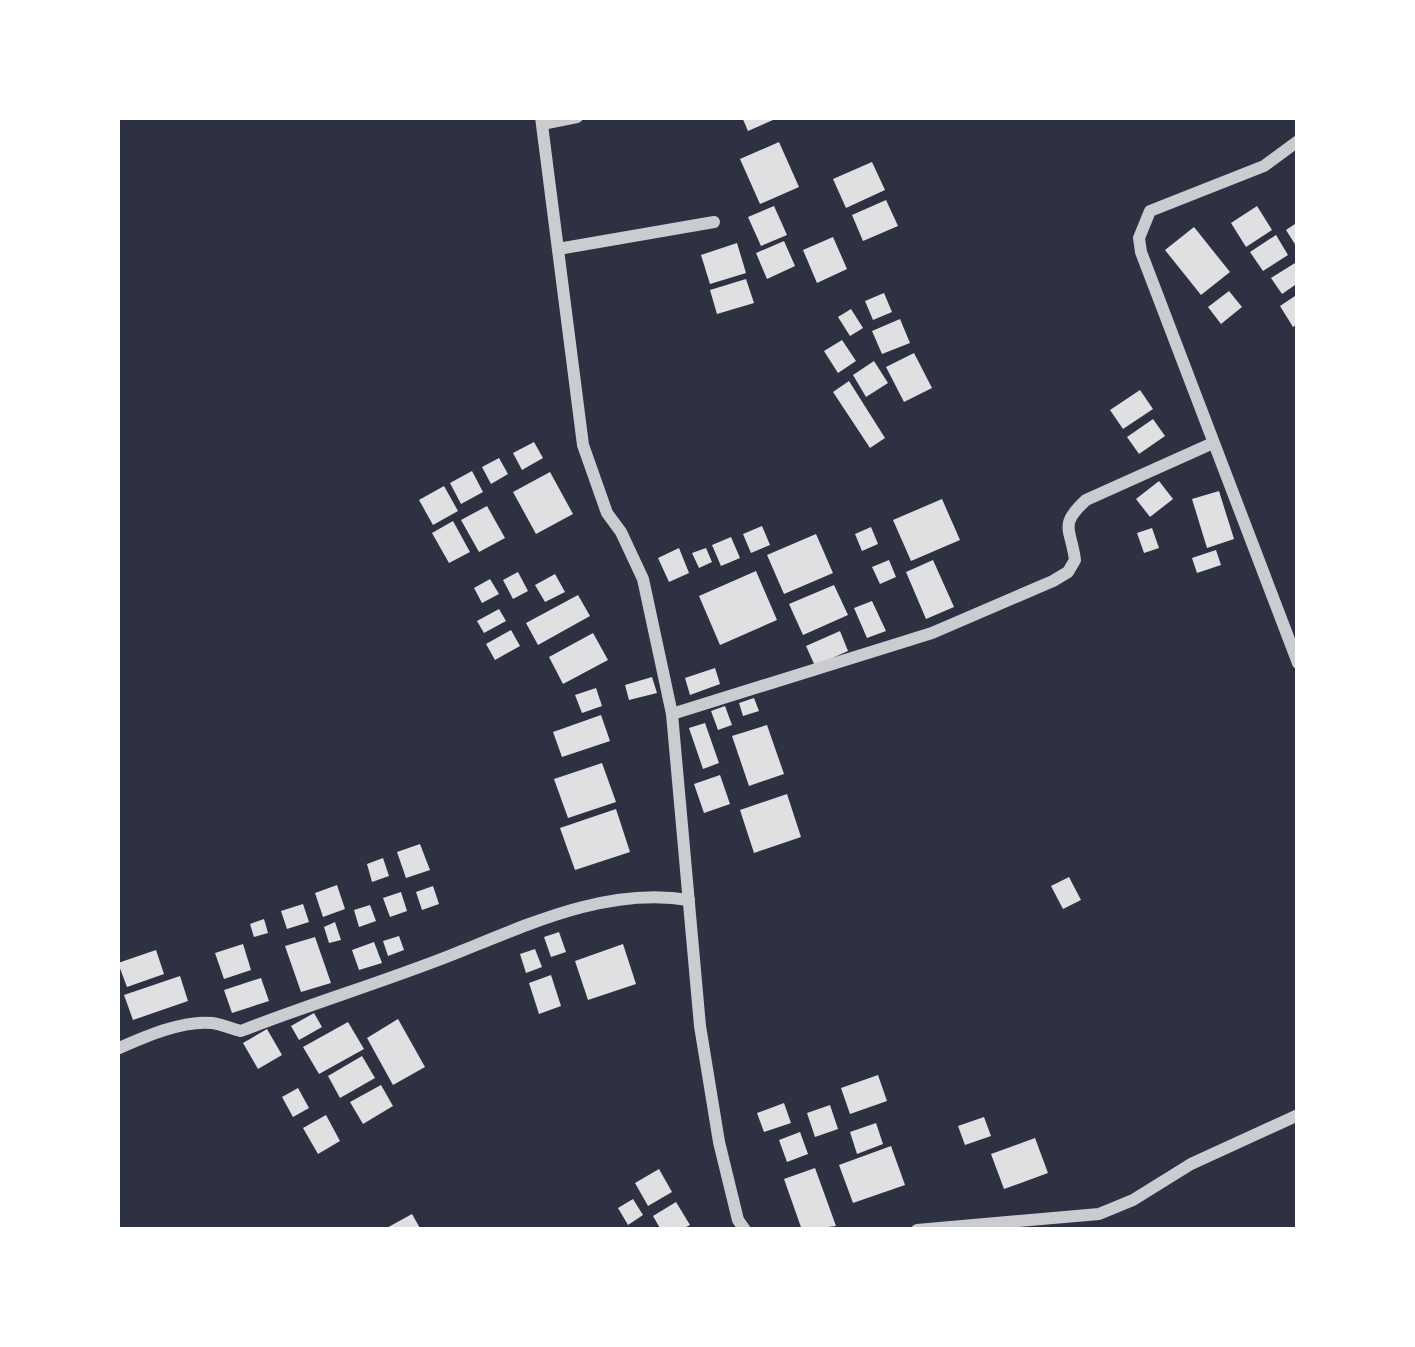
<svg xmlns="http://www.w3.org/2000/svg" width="1415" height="1347" font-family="Overpass,sans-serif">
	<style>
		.building { fill: #e0e0e3 }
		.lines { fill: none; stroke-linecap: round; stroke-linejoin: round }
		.minor { stroke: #caccd0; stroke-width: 12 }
	</style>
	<rect width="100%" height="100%" fill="#2d3142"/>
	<!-- building -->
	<g class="building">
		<path d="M742 117H771L773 120 748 131Z"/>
		<path d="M779 142 799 187 760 204 740 159Z"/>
		<path d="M872 162 885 190 846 208 833 179Z"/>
		<path d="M886 200 898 226 863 241 852 215Z"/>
		<path d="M774 206 787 235 761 246 748 217Z"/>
		<path d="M1257 206 1272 230 1246 247 1231 223Z"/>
		<path d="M1298 222V249L1286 230Z"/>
		<path d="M1194 227 1230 272 1201 295 1165 250Z"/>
		<path d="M1276 235 1288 255 1263 271 1250 252Z"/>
		<path d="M833 237 847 269 817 283 803 250Z"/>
		<path d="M784 241 795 266 767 279 756 253Z"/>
		<path d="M737 243 746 273 710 284 701 255Z"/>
		<path d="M1295 263 1298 283 1282 294 1271 278Z"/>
		<path d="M746 279 754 303 717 314 710 290Z"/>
		<path d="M1229 291 1242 307 1221 324 1208 307Z"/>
		<path d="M884 293 892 312 873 320 865 301Z"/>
		<path d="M1298 294V324L1293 327 1280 306Z"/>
		<path d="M851 309 863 328 850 336 838 317Z"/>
		<path d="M900 319 910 343 882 354 872 331Z"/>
		<path d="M842 340 856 361 838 373 824 351Z"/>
		<path d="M914 353 932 388 904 402 886 367Z"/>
		<path d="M874 361 888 383 866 397 853 375Z"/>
		<path d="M849 381 885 438 870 448 833 392Z"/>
		<path d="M1140 390 1153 409 1123 429 1110 410Z"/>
		<path d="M1153 419 1165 436 1139 454 1127 437Z"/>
		<path d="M534 442 543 458 522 470 513 453Z"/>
		<path d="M499 458 508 474 491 484 482 467Z"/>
		<path d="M472 471 483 492 461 504 450 483Z"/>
		<path d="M550 472 573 514 536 534 513 492Z"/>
		<path d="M1159 481 1173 499 1150 517 1136 499Z"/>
		<path d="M444 486 458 511 433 525 419 500Z"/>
		<path d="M1219 491 1234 539 1207 548 1192 499Z"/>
		<path d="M942 499 960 540 911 561 893 520Z"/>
		<path d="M487 506 505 538 479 552 461 520Z"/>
		<path d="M453 521 470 552 449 563 432 533Z"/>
		<path d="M762 526 770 545 751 553 743 534Z"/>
		<path d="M871 527 878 544 862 551 855 534Z"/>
		<path d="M1152 528 1159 548 1144 553 1137 533Z"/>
		<path d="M816 534 833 573 784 594 767 555Z"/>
		<path d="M731 537 740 558 721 566 712 545Z"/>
		<path d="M679 548 689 573 669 582 658 558Z"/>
		<path d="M706 548 712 562 699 568 692 553Z"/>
		<path d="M1216 550 1221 565 1197 573 1192 558Z"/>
		<path d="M889 560 896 577 880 584 872 567Z"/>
		<path d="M933 560 954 607 926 619 906 572Z"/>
		<path d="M756 571 777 620 720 645 699 596Z"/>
		<path d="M518 572 528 591 513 599 503 580Z"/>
		<path d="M555 574 565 592 545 602 535 585Z"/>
		<path d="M490 579 499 594 482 603 474 588Z"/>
		<path d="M834 585 848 615 803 635 789 604Z"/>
		<path d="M578 595 590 616 538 645 526 623Z"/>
		<path d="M872 601 886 631 867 638 854 608Z"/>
		<path d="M499 609 506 621 484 633 477 621Z"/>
		<path d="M511 630 520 646 495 660 486 644Z"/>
		<path d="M840 631 848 651 815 666 806 646Z"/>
		<path d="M593 633 608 660 563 684 549 657Z"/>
		<path d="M715 668 720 684 690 695 685 678Z"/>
		<path d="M652 677 657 693 629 700 625 685Z"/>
		<path d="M596 688 602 706 582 713 575 695Z"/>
		<path d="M754 698 759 711 743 716 739 703Z"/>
		<path d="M725 706 732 725 718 730 711 711Z"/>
		<path d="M601 715 610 741 562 757 553 732Z"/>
		<path d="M705 723 719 763 703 769 689 728Z"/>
		<path d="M767 725 784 774 749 786 732 736Z"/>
		<path d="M602 763 616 802 568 818 554 779Z"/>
		<path d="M720 775 730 804 704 813 694 784Z"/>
		<path d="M787 794 801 837 754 853 740 810Z"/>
		<path d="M616 809 630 852 575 870 560 828Z"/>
		<path d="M420 844 430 870 406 878 397 852Z"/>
		<path d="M383 858 389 876 372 882 367 864Z"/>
		<path d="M1069 877 1081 900 1063 909 1051 886Z"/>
		<path d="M337 885 345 909 323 917 315 893Z"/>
		<path d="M433 886 439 904 422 910 416 892Z"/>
		<path d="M401 892 407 911 390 917 383 898Z"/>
		<path d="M303 904 309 922 287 929 281 911Z"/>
		<path d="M370 905 376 921 359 927 354 910Z"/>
		<path d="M264 919 268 933 254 937 250 924Z"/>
		<path d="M335 922 341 940 329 943 324 927Z"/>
		<path d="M559 932 566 952 551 957 544 937Z"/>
		<path d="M399 936 404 950 388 956 383 941Z"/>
		<path d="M315 937 331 983 301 992 285 946Z"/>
		<path d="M374 942 382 963 359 970 352 950Z"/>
		<path d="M243 944 251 970 224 979 215 953Z"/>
		<path d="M623 944 636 984 588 1000 575 961Z"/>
		<path d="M535 949 542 967 526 973 520 954Z"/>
		<path d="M156 950 164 974 127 987 118 963Z"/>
		<path d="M551 975 561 1006 539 1014 529 983Z"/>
		<path d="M180 976 188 1001 133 1020 124 995Z"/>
		<path d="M261 978 269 1001 232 1013 224 990Z"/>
		<path d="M314 1013 322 1027 299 1040 291 1026Z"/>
		<path d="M398 1019 425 1067 393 1085 367 1038Z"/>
		<path d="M348 1022 364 1049 319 1074 303 1047Z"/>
		<path d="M267 1029 282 1055 258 1069 243 1043Z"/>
		<path d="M362 1056 375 1078 340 1098 328 1076Z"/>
		<path d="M878 1075 887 1101 850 1114 841 1088Z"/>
		<path d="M381 1085 393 1106 363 1124 350 1102Z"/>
		<path d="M298 1088 309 1108 293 1117 282 1097Z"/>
		<path d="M784 1103 791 1123 764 1132 757 1113Z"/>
		<path d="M830 1105 838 1129 815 1137 807 1113Z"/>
		<path d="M326 1115 340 1141 318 1154 303 1128Z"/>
		<path d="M984 1117 991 1136 965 1145 958 1126Z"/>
		<path d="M876 1123 883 1144 857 1154 850 1132Z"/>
		<path d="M800 1132 808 1154 787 1162 779 1140Z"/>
		<path d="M1035 1138 1048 1173 1004 1189 991 1154Z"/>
		<path d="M891 1146 905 1185 853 1203 839 1165Z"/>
		<path d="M815 1168 836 1226 802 1230 784 1179Z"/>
		<path d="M659 1169 672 1192 648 1206 635 1183Z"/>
		<path d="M633 1199 643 1215 628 1225 618 1208Z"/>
		<path d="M676 1202 690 1225 680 1230H661L653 1216Z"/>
		<path d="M412 1214 421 1230H383Z"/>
	</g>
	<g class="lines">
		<!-- minor -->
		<g class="minor">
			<path d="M541 117 583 445 607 513 621 532 643 579 672 714 700 1026 719 1142 738 1220 745 1230"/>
			<path d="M542 124 577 117"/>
			<path d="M1298 141 1264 166 1150 211 1139 238 1141 252 1298 663"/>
			<path d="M558 249 714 222"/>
			<path d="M672 714 932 633 1053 581 1068 572 1075 560C1071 528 1058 526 1086 500L1213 443"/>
			<path d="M117 1049C144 1037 182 1020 212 1023 222 1024 231 1029 241 1031 310 1004 380 983 449 956 525 926 606 886 689 900"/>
			<path d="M917 1230 1099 1214 1133 1200 1191 1164 1298 1115"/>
		</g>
	</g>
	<!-- border -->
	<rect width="1415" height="1347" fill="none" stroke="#ffffff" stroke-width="240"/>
</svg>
